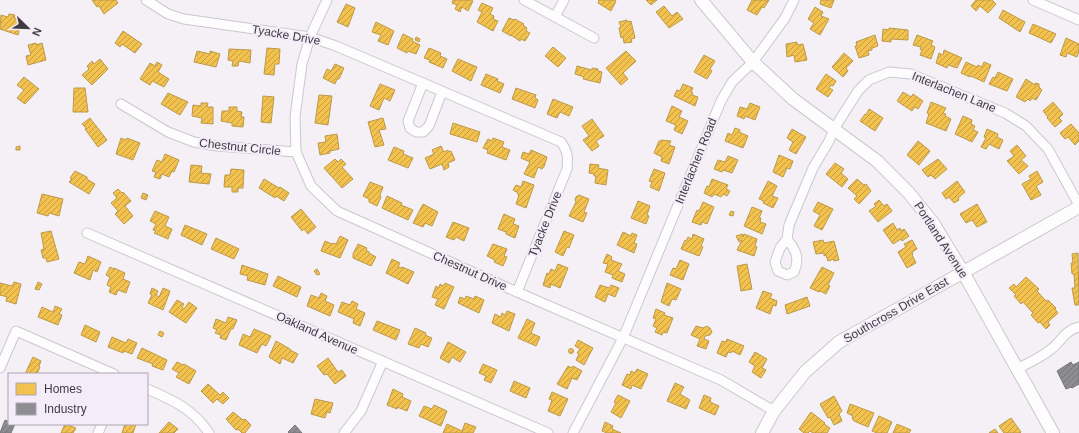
<svg xmlns="http://www.w3.org/2000/svg" width="1079" height="433" font-family="Helvetica,sans-serif">
	<style>
		.homes { fill: url(#homes-hatch); stroke: #bc994a }
		.industry { fill: url(#industry-hatch); stroke: #76757a }
		.lines { fill: none; stroke-linecap: round; stroke-linejoin: round }
		.minor-casing { stroke: #cbc7cd; stroke-width: 11 }
		.tertiary-casing { stroke: #cbc7cd; stroke-width: 14 }
		.minor { stroke: #fdfdfe; stroke-width: 9 }
		.tertiary { stroke: #fdfdfe; stroke-width: 12 }
		.labels { text-anchor: middle; stroke-width: 4; stroke-linejoin: round; paint-order: stroke }
		.street-label { font-size: 12px; fill: #3f3c41; stroke: #f5ecfa }
	</style>
	<defs>
		<pattern id="homes-hatch" width="6" height="6" patternUnits="userSpaceOnUse"><rect width="6" height="6" fill="#f2c14e"/><path d="M-1 1l2-2M0 6l6-6M5 7l2-2" fill="none" stroke="#c59e42"/></pattern>
		<pattern id="industry-hatch" width="6" height="6" patternUnits="userSpaceOnUse"><rect width="6" height="6" fill="#8d8d92"/><path d="M-1 1l2-2M0 6l6-6M5 7l2-2" fill="none" stroke="#757479"/></pattern>
	</defs>
	<rect width="100%" height="100%" fill="#f4f0f6"/>
	<!-- homes -->
	<g class="homes">
		<path d="M92 0H116L118 3 104 14 99 6 97 7Z"/>
		<path d="M453 0H471L473 1 468 11 462 7 460 12 455 9 457 5 452 3Z"/>
		<path d="M599 0H614L616 1 611 11 598 3Z"/>
		<path d="M646 0H657L651 5Z"/>
		<path d="M752 0H769L764 8 762 7 757 15 747 10Z"/>
		<path d="M821 0H834L831 8 820 4Z"/>
		<path d="M976 0H992L996 4 988 13 980 6 976 11 971 6Z"/>
		<path d="M482 3 493 8 490 14 494 16 493 19 498 21 493 31 477 22 482 12 478 10Z"/>
		<path d="M346 4 355 8 348 27 337 22Z"/>
		<path d="M664 6 672 16 677 12 683 19 669 28 656 12Z"/>
		<path d="M815 7 823 12 821 16 829 19 820 35 810 29 814 23 808 19Z"/>
		<path d="M1003 10 1025 22 1020 32 999 18Z"/>
		<path d="M9 14 15 15 14 18 22 20 18 35 0 29 1 15 8 17Z"/>
		<path d="M509 18 514 20 515 19 524 24 523 25 527 28 526 31 530 33 525 41 521 39 520 41 511 35V36L502 31Z"/>
		<path d="M627 20V22L631 21 635 38 631 39 632 42 624 43 623 37 621 38 619 28 621 27 619 22Z"/>
		<path d="M376 22 394 31 388 45 378 41 381 35 372 32Z"/>
		<path d="M1033 24 1056 34 1051 43 1029 33Z"/>
		<path d="M889 28 908 30V40L891 39V42L882 41 883 29 889 30Z"/>
		<path d="M123 31 142 44 135 53 122 44 120 47 115 43Z"/>
		<path d="M403 34 413 39 412 41 420 45 416 54 408 51 407 53 397 48Z"/>
		<path d="M875 35 878 46 872 48V50L868 51 869 55 859 58 855 46H857L856 42Z"/>
		<path d="M917 35 933 41 931 45 935 47 931 59 920 55 922 50 920 49 921 47 913 45Z"/>
		<path d="M416 37 420 39 419 42 415 40Z"/>
		<path d="M1066 38 1079 44V51L1077 57 1067 53 1066 57 1060 55Z"/>
		<path d="M797 42V45L803 44 807 60 795 62 794 55 787 57 786 44Z"/>
		<path d="M36 43V45L42 43 46 60 28 65 26 56 31 55 28 45Z"/>
		<path d="M553 47 566 58 558 67 545 56Z"/>
		<path d="M267 48 280 49 279 64H275L274 75 264 74Z"/>
		<path d="M429 48 441 53 440 56 447 59 443 68 429 62 430 60 424 58Z"/>
		<path d="M229 49 251 50 250 63 239 61 238 66H232L233 61 228 60Z"/>
		<path d="M944 50 962 58 957 68 948 65 947 68 936 63 939 53 943 55Z"/>
		<path d="M197 51 210 54V51L220 54 216 67 194 62Z"/>
		<path d="M626 51 636 61 623 73 628 79 621 85 606 68Z"/>
		<path d="M844 53 853 61 846 68 848 71 843 77 832 67Z"/>
		<path d="M704 55 715 61 710 69 712 71 707 79 694 72Z"/>
		<path d="M100 59 108 69 92 85 82 75 89 69 87 66 92 61 94 64Z"/>
		<path d="M458 59 477 67 471 81 452 71Z"/>
		<path d="M157 62 162 65 158 72 169 79 164 87 152 81 150 85 140 79 150 63 155 66Z"/>
		<path d="M966 62 977 67 978 65 982 67 984 62 991 65 984 82 971 76 970 77 961 73Z"/>
		<path d="M335 64 344 68 339 79H337L335 84 323 78 327 69 331 71Z"/>
		<path d="M577 66 592 70V68L598 69V71L602 72 600 83 583 79 584 77 575 74Z"/>
		<path d="M998 72 1013 79 1007 91 989 84 993 77 995 78Z"/>
		<path d="M486 74 498 79 497 81 504 84 500 93 481 85Z"/>
		<path d="M826 74 836 81 833 86 831 85 829 88 833 90 828 97 816 89Z"/>
		<path d="M24 77 39 89 25 104 17 98 24 90 17 85Z"/>
		<path d="M1026 79 1035 85V83L1039 84V87L1042 90 1036 100 1032 98 1030 101 1028 99 1025 102 1016 97Z"/>
		<path d="M380 84 395 90 390 101 384 98 379 110 370 106Z"/>
		<path d="M683 84 693 88 691 92 693 93 692 95 698 97 695 106 674 96 677 90 680 91Z"/>
		<path d="M74 88H85L88 112H73Z"/>
		<path d="M516 88 536 95 535 98 538 100 535 108 512 99Z"/>
		<path d="M903 92 911 97 913 94 923 101 918 109 915 107 912 111 897 101Z"/>
		<path d="M168 93 188 102 180 115 161 104Z"/>
		<path d="M319 95 332 96 328 125 315 123Z"/>
		<path d="M263 96 274 97 271 123 261 122Z"/>
		<path d="M553 99 573 107 569 116 560 112 557 118 547 114Z"/>
		<path d="M931 102 946 108 943 113 946 114 945 116 951 119 946 131 926 123 929 114 927 113Z"/>
		<path d="M1053 102 1063 114 1059 118 1062 121 1055 127 1047 118 1048 117 1043 111Z"/>
		<path d="M201 103H208L207 107H213V124L201 123 202 118 192 116 193 105 201 106Z"/>
		<path d="M750 103 760 107 755 120 745 116 744 119 737 116 740 107 747 109Z"/>
		<path d="M672 106 682 111 679 117 688 121 682 134 674 130 676 125 666 121Z"/>
		<path d="M229 107H237V111L242 112 241 117H244L243 127 232 126V123L221 121 222 111H229Z"/>
		<path d="M869 109 883 118 875 131 860 121 865 114 866 115Z"/>
		<path d="M963 116 972 120 971 124 975 126 973 130 978 132 972 142 955 134Z"/>
		<path d="M90 118 107 140 98 147 85 129 86 128 82 124Z"/>
		<path d="M383 118 386 129 379 130 384 145 375 147 368 122Z"/>
		<path d="M592 119 604 136 596 141 599 146 592 151 583 140 589 136 582 126Z"/>
		<path d="M453 123 480 132 477 142 450 134Z"/>
		<path d="M1071 124 1079 133V141L1075 145 1068 137 1065 139 1060 133Z"/>
		<path d="M735 128 740 130 739 132 748 136 743 148 725 141 728 133 732 135Z"/>
		<path d="M792 129 806 137 796 154 789 150 793 142 787 138Z"/>
		<path d="M987 129 998 134 997 137 1003 140 999 149 989 144 986 149 981 147 986 138 984 137Z"/>
		<path d="M337 134 339 149 330 151V153L320 155 318 143 326 142 325 136Z"/>
		<path d="M121 138 126 140 127 138 140 143 133 160 116 154Z"/>
		<path d="M493 138 504 142 502 147 510 150 506 160 487 153 488 150 483 148 488 139 492 141Z"/>
		<path d="M661 140 671 141 669 145 675 147 669 164 661 161 662 157 654 153 659 141H661Z"/>
		<path d="M918 141 930 151 919 165 907 155Z"/>
		<path d="M1017 145 1026 156 1021 160 1028 166 1019 174 1007 161 1014 156 1010 151Z"/>
		<path d="M20 146V150H16V147Z"/>
		<path d="M441 146 444 152 448 150 449 152 451 151 455 160 448 163 449 167 444 170 442 164 430 169 425 158 434 154 432 150Z"/>
		<path d="M394 147 404 151 403 154 413 158 408 168 388 160Z"/>
		<path d="M531 150 547 157 544 167 542 169 538 167 534 178 524 174 530 162 521 158 523 152 529 154Z"/>
		<path d="M165 154 179 160 174 172 172 171 169 177 162 174 160 179 154 177 156 172 152 171 157 160 162 162Z"/>
		<path d="M779 155 793 161 790 169 787 168 783 177 773 172Z"/>
		<path d="M728 156 738 160 732 173 723 170 722 172 714 169 718 160 725 162Z"/>
		<path d="M335 159 338 162 341 159 346 164 342 167 353 179 342 188 324 168Z"/>
		<path d="M938 159 947 169 935 179 931 175 928 177 922 170Z"/>
		<path d="M835 163 844 169 841 173 848 179 842 187 826 174Z"/>
		<path d="M590 164 599 165 598 168 608 170 606 185 595 183 596 176H594V174L589 173Z"/>
		<path d="M191 165 202 166 201 173 211 174 209 184 189 182Z"/>
		<path d="M231 169 244 170 243 188H238V192H232V187H224L225 175H230Z"/>
		<path d="M654 169 665 173 659 191 650 187 652 182 649 181Z"/>
		<path d="M75 171 87 177V179L95 184 89 194 69 182 72 179 70 178Z"/>
		<path d="M1037 171 1043 182 1036 186 1041 195 1031 200 1022 184 1031 179 1029 176Z"/>
		<path d="M264 179 279 188 280 187 289 193 284 201 276 196 275 198 259 188Z"/>
		<path d="M712 179 728 185 726 189 730 191 727 196 723 194 721 197 714 194 712 197 704 193 707 186 709 187Z"/>
		<path d="M857 179 864 185 866 184 871 191 859 204 854 199 857 196 848 188Z"/>
		<path d="M523 181 534 185 526 208 516 204 519 195H518V193L513 190 516 185 521 187Z"/>
		<path d="M768 181 777 186 772 196 778 198 773 208 763 203 764 201 759 199Z"/>
		<path d="M957 181 965 192 958 198 959 200 954 203 949 197 946 199 942 193Z"/>
		<path d="M370 182 383 187 380 195 381 197 377 206 369 202V199L363 196Z"/>
		<path d="M118 189 122 193 123 192 131 201 125 206 133 216 124 224 115 214 118 211 111 203 117 198 113 193Z"/>
		<path d="M143 193 148 195 146 200 141 198Z"/>
		<path d="M42 194 63 199 59 216 49 213 48 216 37 213Z"/>
		<path d="M579 195 589 199 584 212 587 213 583 222 569 216 576 202 575 200 576 197Z"/>
		<path d="M387 196 402 203 401 205 413 210 408 220 382 208Z"/>
		<path d="M879 200 884 206 887 204 892 211 878 222 869 211 876 206 874 204Z"/>
		<path d="M638 201 650 206 647 215 649 216 646 224 631 218Z"/>
		<path d="M703 202 714 207 707 224 702 222 701 225 692 222 697 210 699 211Z"/>
		<path d="M818 202 833 209 822 230 814 226 820 215 813 211Z"/>
		<path d="M423 204 438 212 432 226 425 223 423 227 413 223Z"/>
		<path d="M977 204 987 222 977 227 972 220 966 223 960 214Z"/>
		<path d="M752 207 762 211 759 218H761L760 222 766 224 762 234 744 226Z"/>
		<path d="M301 209 316 227 308 234 304 229 302 231 291 217Z"/>
		<path d="M155 211 169 217 165 226 172 229 168 239 154 233 156 231 153 230 156 224 150 221Z"/>
		<path d="M731 211 734 212 733 216 729 215Z"/>
		<path d="M504 214 515 219 513 224 519 226 515 238 506 234V232L498 229Z"/>
		<path d="M453 222 469 228 464 241 456 237 454 240 446 237Z"/>
		<path d="M893 223 897 230 900 228 901 231 904 229 909 236 902 241 901 239 893 244 883 230Z"/>
		<path d="M185 225 207 234 202 245 181 235Z"/>
		<path d="M51 231 59 259 47 262 46 258H43L41 250 44 249 41 233Z"/>
		<path d="M564 231 574 235 569 248 567 247 563 256 555 252Z"/>
		<path d="M623 232 631 236 632 233 637 235 634 243 637 244 634 253 617 245Z"/>
		<path d="M693 234 704 239 701 246 703 247 699 256 681 249 685 240 686 241 688 237 692 239Z"/>
		<path d="M742 234 743 237 744 234 757 239 755 246 757 247 754 256 737 250 742 240 739 242 736 236Z"/>
		<path d="M340 236 348 240 340 258 321 251 325 241 332 244 333 243 336 244Z"/>
		<path d="M216 238 239 249 234 259 211 249Z"/>
		<path d="M823 240 824 243 834 241 839 260 834 261V259L828 261 826 255 824 256V253L816 254 813 242Z"/>
		<path d="M912 240 917 249 912 252 913 254 912 255 916 263 907 268 898 252 906 247 904 244Z"/>
		<path d="M358 244 367 248 366 250 369 252V253L376 257 371 266 353 258V254Z"/>
		<path d="M493 244 507 249 504 256 507 257 503 266 494 262 495 260 487 256Z"/>
		<path d="M1078 253 1079 305H1075L1072 288H1075L1074 274H1072L1071 263H1073L1072 254Z"/>
		<path d="M607 254 612 257 611 260 622 264 618 271 625 274 622 282 612 278 613 275 605 272 608 264 603 263Z"/>
		<path d="M88 256 101 262 97 272 93 270 90 280 74 273 79 262 85 264Z"/>
		<path d="M392 259 400 263 398 267 402 268V267L414 272 408 284 386 273Z"/>
		<path d="M680 260 689 264 683 280 670 275 673 268 676 269Z"/>
		<path d="M558 264 568 268 560 288 551 284 550 288 543 285 547 273 549 274 551 269 555 271Z"/>
		<path d="M747 264 752 289 741 291 737 266Z"/>
		<path d="M242 265 268 274 265 285 247 280 248 276 240 274Z"/>
		<path d="M110 267 114 269V268L125 273 123 279 130 282 126 293 118 290 116 295 109 292 111 287 107 285 110 277 106 275Z"/>
		<path d="M822 267 834 273 828 285 830 286 826 294 820 291 819 292 810 288Z"/>
		<path d="M317 269 320 274 317 275 314 271Z"/>
		<path d="M278 276 301 287 297 297 273 286Z"/>
		<path d="M1026 277 1039 289 1037 291 1046 301 1048 300 1056 308 1055 309 1058 313 1048 322 1050 325 1046 329 1040 322 1038 323 1031 315 1033 313 1023 302 1021 304 1014 296 1016 295 1009 288 1014 284 1016 287Z"/>
		<path d="M14 282 21 284 16 304 6 301 7 297 0 295V283L12 286Z"/>
		<path d="M38 282 42 284 39 290 35 289Z"/>
		<path d="M445 283 454 287 444 309 435 305 438 299 432 297 436 286 439 288 440 284 443 286Z"/>
		<path d="M667 283 681 289 676 300 672 299 669 306 661 302Z"/>
		<path d="M600 285 609 288 611 285 619 288 615 297 608 294 605 302 595 297Z"/>
		<path d="M152 288 158 291 156 295 159 297 163 288 170 291 163 310 148 303 152 295 150 294Z"/>
		<path d="M763 291 772 294 770 298 777 301 776 306 773 305 770 314 756 308Z"/>
		<path d="M321 293 327 296 325 301 334 305 330 316 307 306 311 295 319 298Z"/>
		<path d="M466 296 474 299 475 296 484 300 479 313 458 303 460 297 465 299Z"/>
		<path d="M807 297 810 306 787 314 785 305Z"/>
		<path d="M177 300 184 304 182 307 184 309 189 302 197 308 186 323 169 312Z"/>
		<path d="M352 301 358 304 356 309 365 313 360 326 353 323 354 319 338 312 342 302 350 305Z"/>
		<path d="M55 306 62 309 59 314 62 315 58 325 38 317 42 307 53 312Z"/>
		<path d="M656 309 665 313 664 315 673 318 667 333 663 332 662 335 655 332 657 328 653 326 656 319 653 318Z"/>
		<path d="M507 311 515 314 509 331 492 323 495 314 501 317 502 313 505 315Z"/>
		<path d="M228 317 237 320 233 329H231L226 340 220 338 221 335 215 333 217 330 213 328 216 319 226 323Z"/>
		<path d="M527 319 535 323 531 333 540 337 536 346 518 338Z"/>
		<path d="M377 321 400 330 396 340 373 330Z"/>
		<path d="M85 325 100 332 96 342 81 335Z"/>
		<path d="M696 326 703 328 707 326 710 328 712 332 710 335 705 336 704 339 709 341 706 349 697 346 700 339 691 335Z"/>
		<path d="M415 328 426 333 425 335 432 338 428 347 421 344 419 348 408 344Z"/>
		<path d="M254 329 271 336 266 346 262 344 257 353 239 345 243 334 250 337Z"/>
		<path d="M160 331 164 333 162 337 158 335Z"/>
		<path d="M112 337 126 343 128 339 137 343 132 354 124 351 123 353 108 347Z"/>
		<path d="M727 339 744 346 740 355 732 351 731 353 728 352 726 357 717 353 722 341 726 342Z"/>
		<path d="M578 340 593 348 584 365 576 360 579 354 577 353 580 349 575 346Z"/>
		<path d="M276 341 290 349V350L298 354 293 363 282 358 280 364 269 357Z"/>
		<path d="M448 342 466 352 460 362 452 357 449 363 440 358Z"/>
		<path d="M142 348 167 360 163 370 152 366 153 364 137 358Z"/>
		<circle cx="571" cy="351" r="2.5"/>
		<path d="M755 352 767 359 762 368 766 370 761 378 752 372 755 366 749 362Z"/>
		<path d="M33 357 41 361 39 366 40 367 37 374H25Z"/>
		<path d="M328 358 338 372 342 370 346 376 335 384 327 374 324 375 317 366Z"/>
		<path d="M177 362 183 365 184 364 196 371 189 384 176 377 179 373 172 369Z"/>
		<path d="M483 364 497 370 491 383 484 380 486 376 479 373Z"/>
		<path d="M568 366 572 368 573 366 582 371 577 380 572 378 567 389 557 384Z"/>
		<path d="M637 369 648 374 641 389 632 385 631 389 622 385 627 374 630 375 631 371 635 373Z"/>
		<path d="M514 381 530 388 526 398 510 391Z"/>
		<path d="M675 383 684 387 680 394 690 400 686 409 667 401Z"/>
		<path d="M208 384 220 395 223 392 229 398 223 404 217 399 213 403 201 391Z"/>
		<path d="M393 389 403 394 402 397 411 401 407 411 397 407V409L387 405Z"/>
		<path d="M552 392 568 399 560 416 548 411 552 400 549 399Z"/>
		<path d="M618 395 630 401 621 418 611 412 616 403 614 402Z"/>
		<path d="M704 395 711 398 710 402 719 406 715 415 699 408Z"/>
		<path d="M834 396 842 411 839 414 842 421 834 425 830 417 828 418 820 404Z"/>
		<path d="M315 399 333 403 330 413 327 412 325 418 311 414Z"/>
		<path d="M850 404 874 413 868 427 854 421 852 418 853 416 847 413Z"/>
		<path d="M434 405 447 411 441 426 419 416 424 406 432 409Z"/>
		<path d="M233 412 243 420 245 419 251 425 245 433H242L238 429 236 430 226 419Z"/>
		<path d="M811 412 825 423 824 424 830 428 827 433H813L810 431 808 433H804L799 429Z"/>
		<path d="M879 416 892 422 887 433H877L872 431Z"/>
		<path d="M1011 418 1021 432 1020 433H1004L999 426Z"/>
		<path d="M169 422 178 429 174 433H159Z"/>
		<path d="M605 422 613 426 612 429 621 433H607L602 431Z"/>
		<path d="M465 423 476 427 473 433H443L447 424 462 431Z"/>
		<path d="M65 424 76 428 73 433H61Z"/>
		<path d="M125 424H136L133 433H122Z"/>
		<path d="M897 424 911 430 909 433H893Z"/>
		<path d="M995 429 998 433H989Z"/>
	</g>
	<!-- industry -->
	<g class="industry">
		<path d="M1071 362 1073 365 1079 362V384L1072 388 1071 387 1066 389 1057 371Z"/>
		<path d="M5 420 9 422V424H15L11 433H0Z"/>
		<path d="M295 425 302 433H289L288 432Z"/>
	</g>
	<g class="lines">
		<defs>
			<g id="minor">
				<path d="M146 0 168 14 184 19 310 37 336 46 561 142C568 152 568 156 567 169L517 292"/>
				<path d="M327 0 310 37 302 64 295 117 296 152 311 186 337 211 517 292 721 380 774 411"/>
				<path d="M524 0 594 38"/>
				<path d="M1033 0 1079 20"/>
				<path d="M555 17 564 0"/>
				<path d="M423 83 408 121 410 128 416 132H423L429 126 442 92"/>
				<path d="M121 104 168 132 194 142 217 146 296 152"/>
				<path d="M87 233 548 433"/>
				<path d="M787 239C796 250 800 258 794 272L787 275 778 271 775 262 780 248 787 239 789 225 813 168 829 141 834 129 858 91 869 80 889 72 911 74 1005 113 1026 126 1048 149 1079 205"/>
				<path d="M0 368 16 331 114 374"/>
				<path d="M1017 369C1028 363 1040 358 1050 350 1061 342 1065 330 1079 327"/>
				<path d="M147 389C173 400 193 409 209 433"/>
				<path d="M98 433 102 424"/>
				<path d="M344 433 361 411 383 361"/>
				<path d="M573 433 623 338 721 101 732 82 753 62 785 18 794 0"/>
			</g>
			<g id="tertiary">
				<path d="M701 0 753 62 793 99 877 161 909 193 933 223 963 272 1053 433"/>
				<path d="M762 433 774 411 805 372 839 342 1079 207"/>
			</g>
		</defs>
		<!-- minor casing -->
		<use href="#minor" class="minor-casing"/>
		<!-- tertiary casing -->
		<use href="#tertiary" class="tertiary-casing"/>
		<!-- minor -->
		<use href="#minor" class="minor"/>
		<!-- tertiary -->
		<use href="#tertiary" class="tertiary"/>
	</g>
	<g class="labels">
		<!-- street labels -->
		<g class="street-label">
			<text transform="translate(286 35) rotate(10)" y="4">Tyacke Drive</text>
			<text transform="translate(954 92) rotate(22)" y="4">Interlachen Lane</text>
			<text transform="translate(240 147) rotate(6)" y="4">Chestnut Circle</text>
			<text transform="translate(696 161) rotate(-68)" y="4">Interlachen Road</text>
			<text transform="translate(545 224) rotate(-68)" y="4">Tyacke Drive</text>
			<text transform="translate(941 240) rotate(57)" y="4">Portland Avenue</text>
			<text transform="translate(470 271) rotate(24)" y="4">Chestnut Drive</text>
			<text transform="translate(896 310) rotate(-30)" y="4">Southcross Drive East</text>
			<text transform="translate(317 333) rotate(24)" y="4">Oakland Avenue</text>
		</g>
	</g>
	<!-- legend -->
	<rect x="8" y="373" width="140" height="52" fill="#f5ecfa" stroke="#aca6b0"/>
	<rect x="16" y="383" width="20" height="12" fill="#f2c14e" stroke="#aca6b0"/>
	<text x="44" y="393" font-size="12" fill="#3f3c41">Homes</text>
	<rect x="16" y="403" width="20" height="12" fill="#8d8d92" stroke="#aca6b0"/>
	<text x="44" y="413" font-size="12" fill="#3f3c41">Industry</text>
	<!-- north arrow -->
	<g transform="translate(28 28) rotate(113)" stroke="#f5ecfa" stroke-width="3" paint-order="stroke">
	<path d="M0-3L7 15L0 10L-7 15Z" fill="#3f3c41"/>
	<text y="-6" font-size="11" font-weight="bold" text-anchor="middle" fill="#3f3c41">N</text>
	</g>
</svg>
